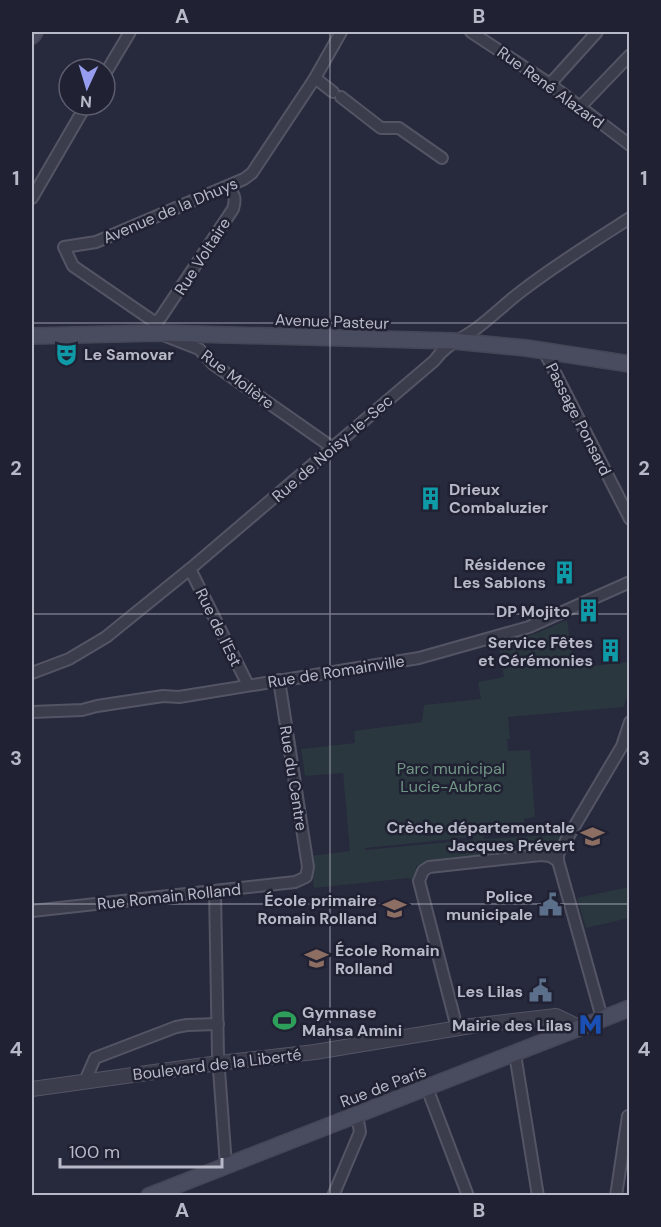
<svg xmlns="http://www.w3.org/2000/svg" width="661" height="1227" font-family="'DM Sans',sans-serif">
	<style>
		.green { fill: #2a373f; fill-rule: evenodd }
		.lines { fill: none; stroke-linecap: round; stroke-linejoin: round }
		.minor-casing { stroke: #535565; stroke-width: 14 }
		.tertiary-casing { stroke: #535565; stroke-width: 16 }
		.secondary-casing { stroke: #444656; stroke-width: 18 }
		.minor { stroke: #3b3d4d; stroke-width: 10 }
		.tertiary { stroke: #3b3d4d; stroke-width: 14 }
		.secondary { stroke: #494b5f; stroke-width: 15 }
		.grid { fill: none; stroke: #b7b8c8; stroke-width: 1.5; stroke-opacity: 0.55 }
		.labels { text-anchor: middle; stroke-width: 5; stroke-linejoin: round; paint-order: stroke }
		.street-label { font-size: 16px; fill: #b7b8c8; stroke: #202132 }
		.poi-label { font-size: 16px; font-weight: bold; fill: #b7b8c8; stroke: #202132; text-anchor: end }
		.park-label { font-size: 16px; fill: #719685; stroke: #202132 }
		.neatline { fill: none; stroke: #b7b8c8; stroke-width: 2 }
		.grid-label { font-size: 20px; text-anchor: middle; font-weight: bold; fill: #b7b8c8 }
	</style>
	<rect width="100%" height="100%" fill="#27293c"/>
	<!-- green -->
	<g class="green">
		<path d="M567 620 574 668 629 662V698H626L624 707 508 717 510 739H507L508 751 530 750 535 817 524 819 525 831 483 836 485 839 565 834 555 852 416 866 414 881 409 878 314 888 310 856 350 851 343 773 305 776 301 749 355 743 354 731 422 722 424 705 481 699 478 682 504 677 498 645 537 633ZM474 837 472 840 365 850V848Z"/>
		<path d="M629 887V918L586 928 577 898Z"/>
	</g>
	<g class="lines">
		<defs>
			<g id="minor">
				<path d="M471 32 550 84 630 145"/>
				<path d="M105 74 130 32"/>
				<path d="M315 78 333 92"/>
				<path d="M550 84 597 32"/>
				<path d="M341 97 381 128H399L442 158"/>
				<path d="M581 106 630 55"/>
				<path d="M32 198 86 105"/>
				<path d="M156 323 161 317 233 209C236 199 235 195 228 187"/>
				<path d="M544 351 630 519"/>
				<path d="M333 448 213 364 199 349 158 333 156 323 73 266 64 247 96 242 244 179 252 173 315 78 341 32"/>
				<path d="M190 569 248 685"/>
				<path d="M32 673 69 659 106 637 190 569 434 361C447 343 461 340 477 328 493 316 507 302 523 290 557 264 594 241 630 218"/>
				<path d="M32 712 82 710 97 706 163 696 179 697 419 658 529 627 630 582"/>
				<path d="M215 891 218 1056 226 1165"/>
				<path d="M32 911 295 882 306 877 308 867 279 680"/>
				<path d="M602 1018 558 861V854L622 746 630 722"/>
				<path d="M457 1028 419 881 423 871 429 867 541 855 550 856 558 861"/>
				<path d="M515 1054 538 1196"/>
				<path d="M85 1081 95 1058 176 1027 187 1025 218 1024"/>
				<path d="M427 1088 468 1196"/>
				<path d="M333 1196 360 1132 357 1115"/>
				<path d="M616 1196 628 1116H630"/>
			</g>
			<path id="tertiary" d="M32 1089 219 1063 315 1052 471 1026 556 1016 579 1027"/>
			<g id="secondary">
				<path d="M32 36 35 32"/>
				<path d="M32 336 158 333 453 341 526 348 630 364"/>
				<path d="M149 1196 630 1008"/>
			</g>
		</defs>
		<!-- minor casing -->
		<use href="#minor" class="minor-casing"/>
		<!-- tertiary casing -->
		<use href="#tertiary" class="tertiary-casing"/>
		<!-- secondary casing -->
		<use href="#secondary" class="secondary-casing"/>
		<!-- minor -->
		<use href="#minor" class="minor"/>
		<!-- tertiary -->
		<use href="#tertiary" class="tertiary"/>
		<!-- secondary -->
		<use href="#secondary" class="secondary"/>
	</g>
	<!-- grid -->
	<path class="grid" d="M330 32V1196M32 323H630M32 614H630M32 904H630"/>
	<!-- icons -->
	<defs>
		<symbol id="theatre-bare" viewBox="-9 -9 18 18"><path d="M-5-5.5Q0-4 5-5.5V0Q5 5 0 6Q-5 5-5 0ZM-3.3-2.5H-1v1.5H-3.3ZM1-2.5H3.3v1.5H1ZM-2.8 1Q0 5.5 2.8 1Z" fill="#0f9aa8" stroke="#202132" stroke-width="2.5" paint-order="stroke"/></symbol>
		<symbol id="building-bare" viewBox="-9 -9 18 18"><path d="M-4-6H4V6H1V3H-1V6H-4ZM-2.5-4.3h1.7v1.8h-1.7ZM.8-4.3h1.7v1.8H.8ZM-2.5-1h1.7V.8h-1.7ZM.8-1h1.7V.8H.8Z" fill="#0f9aa8" stroke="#202132" stroke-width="2.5" paint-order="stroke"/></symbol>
		<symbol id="school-bare" viewBox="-9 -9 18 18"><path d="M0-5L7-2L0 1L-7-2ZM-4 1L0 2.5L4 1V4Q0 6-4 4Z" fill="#8d6e63" stroke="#202132" stroke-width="2.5" paint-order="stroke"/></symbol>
		<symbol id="civic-bare" viewBox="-9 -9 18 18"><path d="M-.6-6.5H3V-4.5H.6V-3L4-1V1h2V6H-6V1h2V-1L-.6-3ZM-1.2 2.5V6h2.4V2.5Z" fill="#5c6f8a" stroke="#202132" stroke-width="2.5" paint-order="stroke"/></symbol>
		<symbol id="stadium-bare" viewBox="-9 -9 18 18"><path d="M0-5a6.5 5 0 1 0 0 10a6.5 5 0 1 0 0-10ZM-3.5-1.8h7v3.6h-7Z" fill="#2e9e5b" stroke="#202132" stroke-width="2.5" paint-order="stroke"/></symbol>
		<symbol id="metro-bare" viewBox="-9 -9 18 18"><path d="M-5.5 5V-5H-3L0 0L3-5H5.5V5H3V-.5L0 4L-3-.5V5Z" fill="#1a4fb4" stroke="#202132" stroke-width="2.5" paint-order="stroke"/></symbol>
	</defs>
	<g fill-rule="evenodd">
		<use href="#theatre-bare" x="50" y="338" width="33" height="33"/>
		<use href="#building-bare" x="414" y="482" width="33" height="33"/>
		<use href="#building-bare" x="548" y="556" width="33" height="33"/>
		<use href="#building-bare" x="572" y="594" width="33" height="33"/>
		<use href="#building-bare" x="594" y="634" width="33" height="33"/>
		<use href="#school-bare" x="576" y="820" width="33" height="33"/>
		<use href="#civic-bare" x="534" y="888" width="33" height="33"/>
		<use href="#school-bare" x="378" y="892" width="33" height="33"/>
		<use href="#school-bare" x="300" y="942" width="33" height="33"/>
		<use href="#civic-bare" x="524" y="974" width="33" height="33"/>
		<use href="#stadium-bare" x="268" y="1004" width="33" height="33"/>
		<use href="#metro-bare" x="574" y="1008" width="33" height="33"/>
	</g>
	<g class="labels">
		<!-- street labels -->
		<g class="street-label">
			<text transform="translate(551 87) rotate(36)" y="6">Rue René Alazard</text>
			<text transform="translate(170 210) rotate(-23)" y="6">Avenue de la Dhuys</text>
			<text transform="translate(202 256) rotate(-57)" y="6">Rue Voltaire</text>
			<text transform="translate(332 321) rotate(2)" y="6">Avenue Pasteur</text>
			<text transform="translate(238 379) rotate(37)" y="6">Rue Molière</text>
			<text transform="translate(579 419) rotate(63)" y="6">Passage Ponsard</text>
			<text transform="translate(332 448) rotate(-41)" y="6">Rue de Noisy-le-Sec</text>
			<text transform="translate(219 627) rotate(64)" y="6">Rue de l'Est</text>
			<text transform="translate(336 671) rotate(-9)" y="6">Rue de Romainville</text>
			<text transform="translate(294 778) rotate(81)" y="6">Rue du Centre</text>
			<text transform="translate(169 896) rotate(-6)" y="6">Rue Romain Rolland</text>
			<text transform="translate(217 1064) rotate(-7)" y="6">Boulevard de la Liberté</text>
			<text transform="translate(383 1086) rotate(-21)" y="6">Rue de Paris</text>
		</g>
		<!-- poi labels -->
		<g class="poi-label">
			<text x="84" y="360" text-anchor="start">Le Samovar</text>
			<text x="449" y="495" text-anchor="start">Drieux<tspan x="449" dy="18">Combaluzier</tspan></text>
			<text x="546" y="570">Résidence<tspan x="546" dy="18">Les Sablons</tspan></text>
			<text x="570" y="617">DP Mojito</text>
			<text x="593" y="648">Service Fêtes<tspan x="593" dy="18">et Cérémonies</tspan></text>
			<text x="575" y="833">Crèche départementale<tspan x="575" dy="18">Jacques Prévert</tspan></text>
			<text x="533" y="902">Police<tspan x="533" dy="18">municipale</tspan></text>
			<text x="377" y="906">École primaire<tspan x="377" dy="18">Romain Rolland</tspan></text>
			<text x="335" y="956" text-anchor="start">École Romain<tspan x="335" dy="18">Rolland</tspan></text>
			<text x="523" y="997">Les Lilas</text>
			<text x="302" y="1018" text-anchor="start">Gymnase<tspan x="302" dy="18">Mahsa Amini</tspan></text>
			<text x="572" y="1031">Mairie des Lilas</text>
		</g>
		<!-- park labels -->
		<g class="park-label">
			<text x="451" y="774">Parc municipal<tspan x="451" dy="18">Lucie-Aubrac</tspan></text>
		</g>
	</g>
	<!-- border -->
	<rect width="661" height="1227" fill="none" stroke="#202132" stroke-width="66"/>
	<!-- north arrow -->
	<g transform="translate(87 87) rotate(184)"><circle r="28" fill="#202132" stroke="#5c5d6e" stroke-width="1.5"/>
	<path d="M0-4.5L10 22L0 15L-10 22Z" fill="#969cee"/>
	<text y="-9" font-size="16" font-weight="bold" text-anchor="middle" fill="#b7b8c8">N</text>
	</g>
	<!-- scale -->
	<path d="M60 1158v9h162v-9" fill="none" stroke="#b7b8c8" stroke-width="3"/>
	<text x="69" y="1158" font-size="18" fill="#b7b8c8" stroke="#202132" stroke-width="4.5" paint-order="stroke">100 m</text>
	<rect x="33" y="33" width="595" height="1161" class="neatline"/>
	<g class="grid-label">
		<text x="182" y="23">A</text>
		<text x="479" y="23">B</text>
		<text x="16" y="185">1</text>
		<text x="644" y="185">1</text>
		<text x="16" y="475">2</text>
		<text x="644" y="475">2</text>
		<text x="16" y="765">3</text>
		<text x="644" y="765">3</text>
		<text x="16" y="1056">4</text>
		<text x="644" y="1056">4</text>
		<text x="182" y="1217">A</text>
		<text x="479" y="1217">B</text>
	</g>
</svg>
